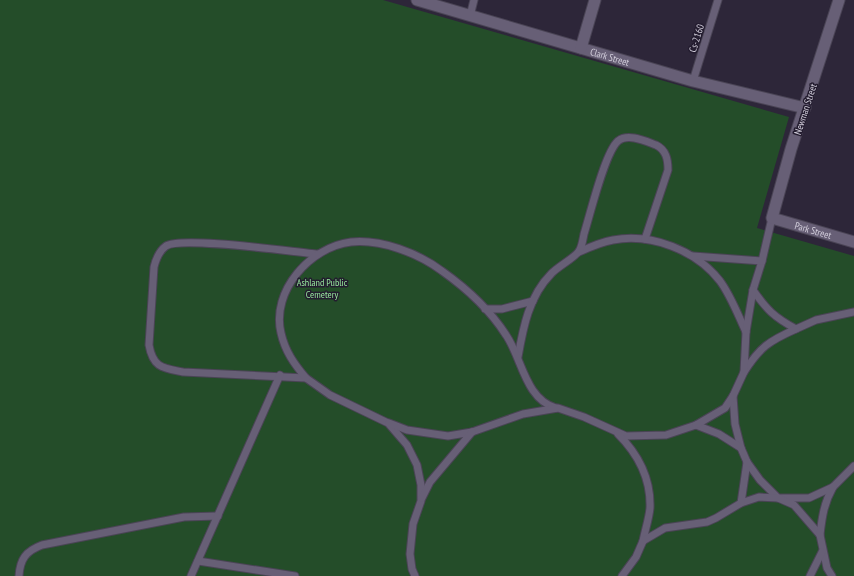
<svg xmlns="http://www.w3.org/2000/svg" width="854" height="576" font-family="'PT Sans Narrow',sans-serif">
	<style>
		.green { fill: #244d29 }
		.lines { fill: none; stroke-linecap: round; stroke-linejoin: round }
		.service-casing { stroke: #4a4455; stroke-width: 9 }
		.minor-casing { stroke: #4a4455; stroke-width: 13 }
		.service { stroke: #675f76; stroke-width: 7 }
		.minor { stroke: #675f76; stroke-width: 11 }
		.labels { text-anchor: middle; stroke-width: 3; stroke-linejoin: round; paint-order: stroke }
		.street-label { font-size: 10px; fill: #d3cfdc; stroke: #231c2f }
		.park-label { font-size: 10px; fill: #98ea9e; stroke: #231c2f }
	</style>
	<rect width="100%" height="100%" fill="#2d2639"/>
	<!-- green -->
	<path class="green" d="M0 0H383L789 117 757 228 854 256V576H0Z"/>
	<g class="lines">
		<defs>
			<g id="service">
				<path d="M470 16 474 0"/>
				<path d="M693 81 718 0"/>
				<path d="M772 218 762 261 753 290C767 310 774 317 796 329L816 320 854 312"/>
				<path d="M579 252C590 247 601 242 613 240 651 233 696 250 720 281 731 296 738 315 746 332"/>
				<path d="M318 254C293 252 181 236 166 246 159 251 156 259 154 267L149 345C153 368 163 368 183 372L306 378 330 395 388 423 407 445 417 465 421 485V501L413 524 410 554 412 569 415 576"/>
				<path d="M693 256 762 261"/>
				<path d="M485 309H502L533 301"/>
				<path d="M518 357C523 328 529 296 551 274 557 267 576 257 579 251 582 247 583 239 584 234 590 215 605 152 618 141 628 133 645 141 656 145 666 150 668 159 668 170L645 239"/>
				<path d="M744 372C760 347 769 341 796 329"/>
				<path d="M306 378C294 364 285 351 281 333 271 291 310 247 351 242 381 239 418 253 442 271 466 288 490 310 506 335 522 358 525 399 556 408"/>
				<path d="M733 396 735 424 741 448"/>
				<path d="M389 423 407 430 448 436 472 432 523 414 558 408 584 417 626 436 666 435 696 425 719 434 741 448 747 462 760 480 778 498H809L833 487 854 466"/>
				<path d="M696 425 725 408 733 396 744 372 746 332 753 290"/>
				<path d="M618 434C638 454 651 479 650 508 649 519 645 530 643 541"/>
				<path d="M422 498 430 482 472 432"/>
				<path d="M741 503 759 497 778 498 794 505 820 535 827 568 832 576"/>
				<path d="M820 535C822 517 824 503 833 487"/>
				<path d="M198 561 295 576"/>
				<path d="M19 576C20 559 26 551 42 545L184 517 218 516"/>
				<path d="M191 576 280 375"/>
				<path d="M622 576 636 557 643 541 665 528 707 522 716 518 741 503 747 462"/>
				<path d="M810 576 822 552"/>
			</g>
			<g id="minor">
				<path id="s1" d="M417 0 693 81 805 108"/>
				<path id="s2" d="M839 0 791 149 772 218 854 242"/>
				<path d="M581 48 595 0"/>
			</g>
		</defs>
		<!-- service casing -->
		<use href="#service" class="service-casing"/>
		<!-- minor casing -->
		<use href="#minor" class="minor-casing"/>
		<!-- service -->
		<use href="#service" class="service"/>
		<!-- minor -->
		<use href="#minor" class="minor"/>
	</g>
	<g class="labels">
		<!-- street labels -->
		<g class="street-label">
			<text transform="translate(696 38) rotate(-73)" y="4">Cs-2160</text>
			<text dy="4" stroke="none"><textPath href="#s1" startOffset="201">Clark Street</textPath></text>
			<text transform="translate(805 109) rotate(-72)" y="4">Newman Street</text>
			<text dy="4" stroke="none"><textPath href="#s2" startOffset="271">Park Street</textPath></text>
		</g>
		<!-- park labels -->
		<g class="park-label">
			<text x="322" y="286">Ashland Public<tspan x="322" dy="12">Cemetery</tspan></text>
		</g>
	</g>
</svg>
